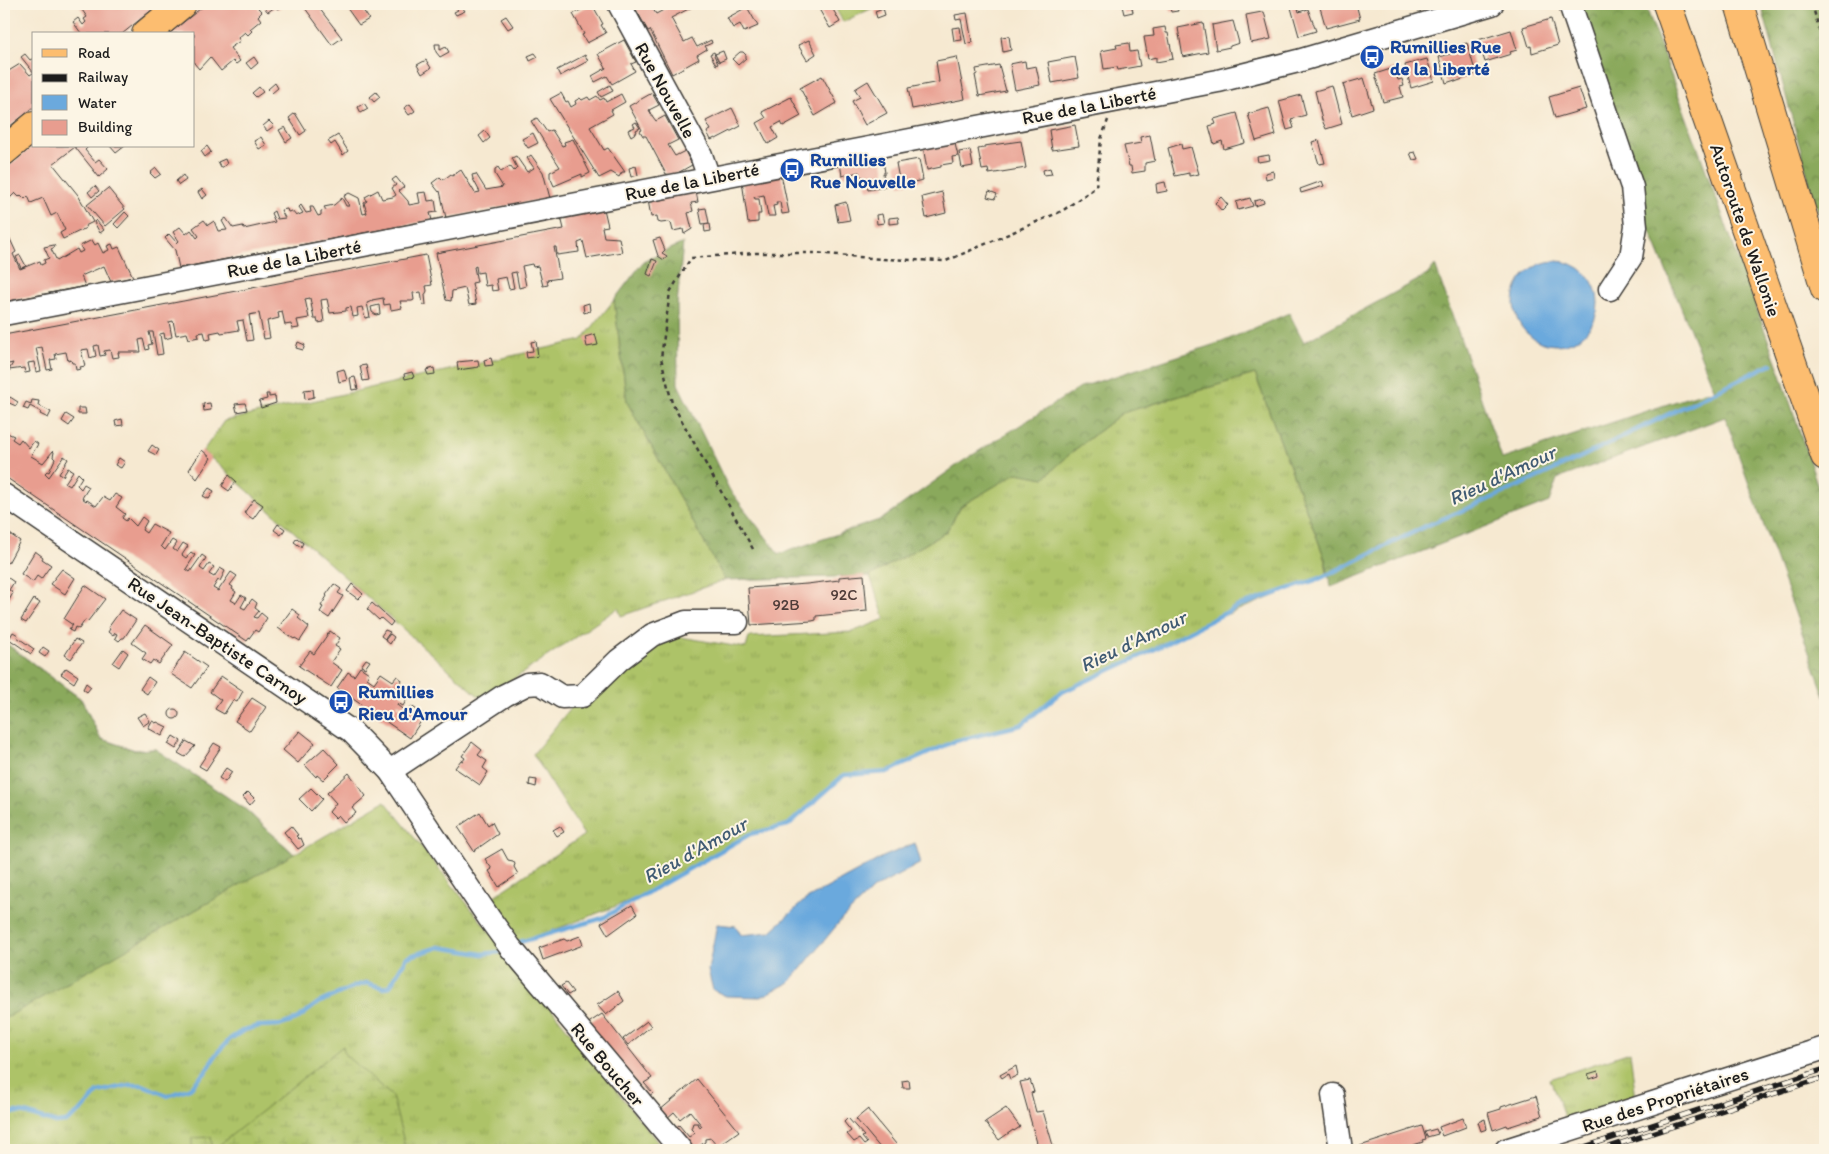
<svg xmlns="http://www.w3.org/2000/svg" width="1829" height="1154" font-family="Itim,sans-serif">
	<style>
		.grass { fill: url(#grass-tufts); stroke: #647042 }
		.forest { fill: url(#forest-crowns); stroke: #53623c }
		.wetland { fill: url(#wetland-marsh); stroke: #647042 }
		.water { fill: #6ba9dd; stroke: #44627c }
		.lines { fill: none; stroke-linecap: round; stroke-linejoin: round }
		.stream { stroke: #6ba9dd; stroke-width: 4.5 }
		.building { fill: #e89d8f }
		.minor-casing { stroke: #3d3b37; stroke-width: 25 }
		.major-casing { stroke: #3d3b37; stroke-width: 30 }
		.highway-casing { stroke: #3d3b37; stroke-width: 30 }
		.path { stroke: #3d3b37; stroke-width: 2.5; stroke-dasharray: 4 4; stroke-linecap: butt }
		.minor { stroke: #fff; stroke-width: 22 }
		.major { stroke: #fcbd6f; stroke-width: 28 }
		.highway { stroke: #fcbd6f; stroke-width: 28 }
		.rail-casing { stroke: #1c1c1c; stroke-width: 5.5 }
		.rail { stroke: #fcf5e5; stroke-width: 4; stroke-dasharray: 11; stroke-linecap: butt }
		.labels { text-anchor: middle; stroke-width: 4; stroke-linejoin: round; paint-order: stroke }
		.number-label { font-size: 16px; fill: #4f3c39 }
		.transit-label { font-size: 19px; font-weight: bold; fill: #164399; stroke: #fcf5e5; text-anchor: start }
		.street-label { font-size: 19px; fill: #1c1c1c; stroke: #fcf5e5 }
		.water-label { font-size: 20px; font-style: italic; fill: #405b73; stroke: #fcf5e5 }
	</style>
	<defs>
		<pattern id="grass-tufts" width="24" height="20" patternUnits="userSpaceOnUse" patternTransform="scale(1.25)"><rect width="24" height="20" fill="#adc367"/><path d="M3 7l-1-3M5 7V3M7 7l1-3M15 17l-1-3M17 17v-4M19 17l1-3" fill="none" stroke="#94a759"/></pattern>
		<pattern id="forest-crowns" width="20" height="18" patternUnits="userSpaceOnUse" patternTransform="scale(1.25)"><rect width="20" height="18" fill="#8aa95c"/><path d="M2 6a3 3 0 1 1 6 0M12 15a3 3 0 1 1 6 0" fill="none" stroke="#70894b"/></pattern>
		<pattern id="wetland-marsh" width="20" height="14" patternUnits="userSpaceOnUse" patternTransform="scale(1.25)"><rect width="20" height="14" fill="#adc367"/><path d="M1 5h8M5 5V1M11 12h8M15 12V8" fill="none" stroke="#94a759"/></pattern>
	</defs>
	<rect width="100%" height="100%" fill="#fcf5e5"/>
	<filter id="ink" filterUnits="userSpaceOnUse"><feTurbulence type="fractalNoise" baseFrequency=".02" numOctaves="2"/><feDisplacementMap in="SourceGraphic" scale="10" xChannelSelector="R" yChannelSelector="G"/><feConvolveMatrix kernelMatrix="1 2 1 2 8 2 1 2 1" color-interpolation-filters="sRGB"/></filter>
	<filter id="wash" filterUnits="userSpaceOnUse"><feTurbulence type="fractalNoise" baseFrequency=".0096" numOctaves="4" result="noise"/><feDisplacementMap in="SourceGraphic" scale="20" xChannelSelector="R" yChannelSelector="G"/><feGaussianBlur stdDeviation="1.12" result="paint"/><feColorMatrix in="noise" values="0 0 0 0 0 0 0 0 0 0 0 0 0 0 0 0 0 1.4 0 .05"/><feComposite in="paint" operator="in"/></filter>
	<g filter="url(#wash)">
		<rect width="100%" height="100%" fill="#f6e9d1"/>
		<!-- grass -->
		<g class="grass">
			<path d="M833 4H881L843 22Z"/>
			<path d="M614 300 627 402 725 580 621 616 618 608 483 700 203 451 224 421 582 340Z"/>
			<path d="M1255 374 1325 559 1327 575 1210 621 1060 693 1021 725 950 744 887 772 844 775 788 825 750 834 642 896 510 947 484 903 584 835 533 754 573 705 657 633 746 648 749 637 852 632 885 619 870 576 946 532 961 506 1017 472 1044 478 1072 452 1122 413Z"/>
			<path d="M4 642 81 699 101 739 135 750 155 749 245 809 294 854 385 801 664 1150H4Z"/>
			<path d="M1630 1052 1637 1107 1572 1138 1550 1079Z"/>
		</g>
		<!-- forest -->
		<g class="forest">
			<path d="M1577 4H1645L1781 375 1825 508V697L1725 417 1557 479 1549 502 1331 587 1325 559 1255 374 1122 413 1072 452 1044 478 1017 473 961 506 946 532 870 576 725 580 627 402 614 300 643 262 683 243 677 305 678 384 729 489 779 554 882 519 963 461 1081 387 1222 342 1289 313 1304 342 1427 275 1435 265 1502 459 1704 392 1715 391 1632 187Z"/>
			<path d="M1761 4H1825V232L1812 192Z"/>
			<path d="M4 642 81 699 101 739 135 750 155 749 245 809 294 854 4 1019Z"/>
		</g>
		<!-- wetland -->
		<g class="wetland">
			<path d="M343 1046 345 1055 392 1096 406 1150H213Z"/>
			<path d="M211 1137 213 1150H192V1138Z"/>
		</g>
		<!-- water -->
		<g class="water">
			<circle cx="1556" cy="303" r="42"/>
			<path d="M915 843 921 863 873 889 842 919 790 982 761 997 726 996 713 990 708 970 717 924 736 926 741 935 770 932 805 900 883 857Z"/>
		</g>
		<g class="lines">
			<!-- stream -->
			<g class="stream">
				<path d="M520 942 603 918 750 834 788 825 844 775 887 772 955 741 1021 725 1060 693 1149 652 1239 606 1321 578 1428 525 1499 495 1581 457 1771 364"/>
				<path d="M4 1116 16 1112 25 1113 56 1123 66 1122 82 1110 98 1092 129 1085H143L168 1096 190 1088 205 1073 217 1053 230 1039 244 1030 259 1026 281 1025 296 1020 318 1003 353 987 366 983 384 988 390 986 407 957 439 947 482 954 500 952"/>
			</g>
		</g>
		<g id="blocks">
			<!-- building -->
			<g class="building">
				<path d="M85 4H159L122 34H80L81 33 73 22 78 18 83 25 86 22 84 19 87 17 80 7Z"/>
				<path d="M206 4H282L283 5 278 9 275 7 268 12 262 5 258 8 262 12 258 16 261 20 250 29 252 31 248 35 245 32 238 38 240 41 230 48 240 61 236 64 233 61 221 71 210 57 199 69 194 63V34H169Z"/>
				<path d="M302 4H316L342 38 332 45Z"/>
				<path d="M344 4H359L369 19 359 25Z"/>
				<path d="M453 4H460L465 11 456 15 454 12 458 10Z"/>
				<path d="M592 4 603 24 601 25 606 33 587 43 582 35 584 34 573 14Z"/>
				<path d="M633 4H650L656 14 675 4H698L671 18 684 42 692 38 697 47 711 40 712 43 705 46 707 49 697 55 699 59 672 74 650 30 648 31Z"/>
				<path d="M816 4H830L840 22 830 28Z"/>
				<path d="M1131 4 1133 12 1124 14 1122 6Z"/>
				<path d="M1169 4H1176L1178 11 1171 12Z"/>
				<path d="M1290 4H1297L1299 12 1308 9 1316 31 1299 36Z"/>
				<path d="M1319 4H1356L1360 19 1326 28Z"/>
				<path d="M747 7 758 26 744 32 740 24 733 28 727 18Z"/>
				<path d="M883 8 885 15 877 18 875 11Z"/>
				<path d="M1262 12H1264L1271 39 1251 43 1246 15Z"/>
				<path d="M967 13 972 42 966 44 961 19 956 20 955 15Z"/>
				<path d="M506 16 513 26 508 29 501 19Z"/>
				<path d="M1551 19 1558 45 1532 53 1531 46 1529 47 1523 27Z"/>
				<path d="M1233 21 1239 43 1230 46V47L1216 50 1212 25Z"/>
				<path d="M1203 23 1208 52 1183 57 1178 28Z"/>
				<path d="M960 27 962 40 954 41 952 28Z"/>
				<path d="M1165 27 1166 33H1168L1173 59 1156 62V57L1148 59 1144 37 1154 36 1153 29Z"/>
				<path d="M1511 30 1517 50 1510 52 1511 54 1485 62 1478 40Z"/>
				<path d="M1009 36 1011 50 1003 52 1001 37Z"/>
				<path d="M624 40 636 62 631 64 635 71 612 84 607 76 595 82 592 76 606 68 598 54Z"/>
				<path d="M809 40 816 54 807 60 798 45Z"/>
				<path d="M1129 43 1130 52 1137 51 1140 66 1118 70 1117 67 1104 69 1101 51 1117 48 1116 45Z"/>
				<path d="M1467 43 1476 74 1455 82V80L1446 83 1439 57 1458 52 1456 46Z"/>
				<path d="M435 44H440V50L446 47 449 52 440 57 436 52Z"/>
				<path d="M723 51 726 59 719 62 715 54 714 55 718 64 716 65 710 54 714 52 715 54Z"/>
				<path d="M740 52H743L746 55V58L738 65 732 59Z"/>
				<path d="M535 53 538 57 530 61 528 56Z"/>
				<path d="M25 54 30 60 34 58V73L21 57Z"/>
				<path d="M585 55 588 61 560 76 557 70Z"/>
				<path d="M254 57 258 63 251 69 246 63Z"/>
				<path d="M957 57 965 99 912 109 908 88 939 82 936 61Z"/>
				<path d="M1075 57 1079 78 1052 83 1048 62Z"/>
				<path d="M1427 59 1434 81 1411 88 1405 65Z"/>
				<path d="M426 60 431 68 422 74 417 65Z"/>
				<path d="M1025 61 1026 68 1036 66 1040 85 1015 90 1010 64Z"/>
				<path d="M20 64 30 75 33 73 34 74V107L4 131V79L9 75 7 72Z"/>
				<path d="M999 65 1006 91 979 96 975 75 977 74 976 69Z"/>
				<path d="M1394 68 1398 80 1402 79 1404 86 1400 87 1403 97 1383 102 1375 74Z"/>
				<path d="M822 76 837 103 815 116 800 88Z"/>
				<path d="M1364 78 1373 108 1352 115 1343 84Z"/>
				<path d="M868 81 887 113 865 125 852 101 860 97 855 89Z"/>
				<path d="M275 83 278 88 272 93 268 89Z"/>
				<path d="M610 85 613 91 601 97 598 92Z"/>
				<path d="M1332 86 1342 124 1326 129 1322 120 1315 91Z"/>
				<path d="M259 87 263 92 256 97 252 93Z"/>
				<path d="M1579 88 1586 109 1555 118 1549 97Z"/>
				<path d="M376 92 380 97 374 102 370 97Z"/>
				<path d="M561 93 566 102 568 101 571 107 576 104 575 101 580 98 582 100 588 97 590 100 597 96 600 100 604 98 606 102 621 94 625 102 611 110 613 114 590 127 604 150 608 148 625 172H622L619 177 611 172 599 178 550 99Z"/>
				<path d="M652 93 659 105 649 110 653 117 656 121 665 116 678 140 668 145 675 156 685 151 692 165 674 175 666 174 646 136H643L640 131 642 130 629 106Z"/>
				<path d="M1301 95 1306 115 1291 119 1294 128 1287 130 1279 101Z"/>
				<path d="M791 97 801 116 783 126 781 122 772 127 778 138 768 144 757 123 766 118 762 112Z"/>
				<path d="M364 103 368 109 361 113 358 107Z"/>
				<path d="M410 104 415 111 409 115 404 108Z"/>
				<path d="M732 108 741 126 716 139 715 138 711 140 707 132 711 130 706 121Z"/>
				<path d="M1269 108 1276 135 1256 141 1248 114Z"/>
				<path d="M295 113 306 131 300 135 289 118Z"/>
				<path d="M1237 113 1245 143 1224 149 1222 141 1214 144 1209 126 1216 124 1214 119Z"/>
				<path d="M537 118 547 132 552 130 562 146 565 145 564 142 573 139 590 173 582 177V174L554 186 550 177V172L560 167 531 121Z"/>
				<path d="M269 121 274 126 267 131 263 126Z"/>
				<path d="M636 122 640 128 636 130 637 132 631 136 628 130 635 127 633 124Z"/>
				<path d="M1075 125 1079 146 1052 150 1049 130Z"/>
				<path d="M285 127 292 138 286 142 279 130Z"/>
				<path d="M485 131 490 138 484 143 479 136Z"/>
				<path d="M533 133 538 143 528 148 522 139Z"/>
				<path d="M338 135 348 151 343 155 335 142 331 145 328 141Z"/>
				<path d="M1150 135 1155 161 1145 163V171L1132 173 1131 166H1129L1124 146 1141 143 1140 137Z"/>
				<path d="M261 137 266 145 259 149 254 141Z"/>
				<path d="M954 140 958 156 952 157 953 163 941 165V167L927 170 923 146Z"/>
				<path d="M1319 140 1325 163 1319 164 1312 142Z"/>
				<path d="M1021 141 1026 168 989 174 988 169 982 170 978 149 984 148V146Z"/>
				<path d="M1181 144 1182 149 1191 147 1199 174 1189 176V173L1175 176 1168 148Z"/>
				<path d="M33 146H89L85 150 95 162 99 159 108 169 99 177 75 147 53 164 78 195 93 222 85 226 86 228 63 239 60 233 65 230 57 213 51 216 43 198 31 203 28 196 25 199 21 195 19 197 15 193 10 198 7 194 4 196V170Z"/>
				<path d="M110 146H125L116 153Z"/>
				<path d="M207 146 211 152 205 157 201 151Z"/>
				<path d="M970 150 973 166 962 168 959 152Z"/>
				<path d="M1415 152 1418 159 1413 160 1410 153Z"/>
				<path d="M882 154 885 173H883L885 187 868 190 865 178 860 176 859 172 842 176 840 163Z"/>
				<path d="M531 155 543 172 550 198 446 218 440 191 439 192 432 183 440 177 443 180 451 174 452 176 461 170 475 193 480 192 473 179 472 175 476 174 486 190 503 187 495 174V169L498 167 501 172 510 166 514 171 517 168 512 158 516 156 527 172 534 168 527 158Z"/>
				<path d="M1269 155 1270 160 1258 162 1257 157Z"/>
				<path d="M225 159 227 164 221 168 218 162Z"/>
				<path d="M919 159 923 180 900 185 896 163Z"/>
				<path d="M636 166 638 175 631 177 629 168Z"/>
				<path d="M156 168 161 174 155 178 150 173Z"/>
				<path d="M1050 168 1052 174 1044 175 1043 170Z"/>
				<path d="M1273 171 1274 177 1266 179 1265 173Z"/>
				<path d="M781 174 789 213 782 214 780 202H776L777 205 773 206 775 216H768L764 195 754 197 755 199H759L761 214H758V222L748 223 742 181Z"/>
				<path d="M183 175 186 180 179 185 176 181Z"/>
				<path d="M396 177 404 187 399 191 408 201 409 205 420 203 418 193 426 192 428 201 435 200 437 212 430 213 432 220 179 268 175 250 165 238 169 234 177 243 179 241 173 232 180 227 186 234 191 230 197 238 199 236 193 228 204 220 208 225 214 221 218 231 227 230 222 221 226 218 233 228 243 226 244 229 275 222 271 213 274 211 277 219 285 218 281 210 287 209 288 212 292 211 296 216 303 213 299 207 301 205 306 213 311 212 310 207H313L318 216 321 215V211L326 210 324 207 334 205 342 198 346 206H349L344 196 349 193 359 198 363 214 367 213 364 203 367 201 365 197 378 190 382 199 393 197 396 195 392 188 396 185 392 180Z"/>
				<path d="M1322 181 1324 186 1301 193 1300 189Z"/>
				<path d="M1165 182 1167 191 1157 193 1156 184Z"/>
				<path d="M95 186 99 191 92 197 88 192Z"/>
				<path d="M108 188 125 209 105 226 87 205Z"/>
				<path d="M202 189 207 195 202 199 198 192Z"/>
				<path d="M696 191 698 202 691 203 693 211 688 213 692 229 684 234 683 229 673 231 671 223 669 222 661 223 658 222 657 216 651 217 648 200Z"/>
				<path d="M989 191 997 194 995 199 987 197Z"/>
				<path d="M942 192 946 213 926 218 922 197Z"/>
				<path d="M1221 197 1228 205 1222 211 1215 203Z"/>
				<path d="M1250 198 1253 206 1238 210 1236 202Z"/>
				<path d="M1263 199 1264 203 1255 206 1254 201Z"/>
				<path d="M846 202 850 220 838 222 835 205Z"/>
				<path d="M706 208 709 223 702 224 699 209Z"/>
				<path d="M604 209 608 226 602 227 604 237 619 238 622 252 587 258 583 241 578 243 579 252 557 255 556 247H554L560 278 547 280 548 285 543 286 538 266 533 267 532 264 522 266 526 286 519 288 516 272 511 273 514 288 509 289 506 277 496 279 498 290 492 291 491 285 485 286 483 272 477 273 476 266 474 267 477 282 472 283 476 304 469 305 465 288 452 291 451 301 446 300 436 253 564 229 561 217Z"/>
				<path d="M125 212 129 216 118 228 114 224Z"/>
				<path d="M882 214 884 223 877 224 876 215Z"/>
				<path d="M898 217 899 223 889 224V218Z"/>
				<path d="M96 220 104 230 100 233 94 222Z"/>
				<path d="M710 224 711 231 705 232 704 225Z"/>
				<path d="M4 226 16 252 13 254 20 269 40 261 41 265 45 263 44 260 49 258 44 247 54 245 55 247 51 249 57 261 77 249 79 253 83 251 80 246 92 240 95 245 98 243 103 253 109 250 107 246 112 244 114 249 119 247 133 277 111 282 104 266 81 276 85 286 4 302Z"/>
				<path d="M660 238 665 250 662 253 667 256 664 260 658 256 653 240Z"/>
				<path d="M20 255 26 266 21 268 16 257Z"/>
				<path d="M426 255 432 285 426 286 427 291 425 295 426 305H423L421 292 413 293 414 300 412 301H400L402 308 391 310 390 304 384 305 383 298 372 300V301L367 303 370 317 365 318 362 307 357 308 358 316 353 317 351 307 346 308V311L330 313 327 299 321 300 324 322 318 323 317 319H314L310 298 305 299 309 318 297 320 299 328 292 329 291 324 285 325 282 311 278 312 279 318 267 321 270 338 264 339 259 313 249 315 253 340 247 341 243 320 237 321 239 330 221 333 220 331 210 333 211 339 206 340 204 332 198 333 199 337 189 339 187 333 176 335 173 321 169 322 172 337 165 339 164 333 160 334 163 354 157 355 153 332H149L152 344 148 345 149 349 146 350 143 339 139 340 141 352H118L119 357 112 358 110 350 104 351 105 355 100 356 98 345 94 346 96 356 90 358 88 349 81 350 85 366 80 367 81 369 76 370 75 363H72L71 360 68 361 66 352 55 354 56 359 50 360 52 369 47 370 42 347 36 348 41 371 36 372 34 362 28 363 30 372 25 373 24 368 9 370 13 363 4 365V335Z"/>
				<path d="M652 259 657 261 651 276 647 274Z"/>
				<path d="M589 303 590 311 584 313 583 305Z"/>
				<path d="M379 305 380 314 376 315 372 312 371 307Z"/>
				<path d="M595 334 598 345 587 347 585 337Z"/>
				<path d="M536 341 538 356 527 358 526 352 533 351 531 342Z"/>
				<path d="M298 342 305 345 303 350 296 348Z"/>
				<path d="M491 358 493 365 485 366 484 360Z"/>
				<path d="M478 360 479 367 458 370 457 362Z"/>
				<path d="M366 365 369 380 363 381 360 366Z"/>
				<path d="M434 368 435 374 428 375 426 370Z"/>
				<path d="M344 369 347 380 339 382 337 371Z"/>
				<path d="M412 372 414 377 405 379 404 374Z"/>
				<path d="M355 377 358 389 352 390 350 378Z"/>
				<path d="M313 389 314 397 305 399 304 390Z"/>
				<path d="M266 394H269V397L275 396 276 403 261 408 259 401 267 399Z"/>
				<path d="M10 397 18 402 16 406 7 402Z"/>
				<path d="M32 400 39 401 38 405 51 412 48 418 40 414 41 412 30 406 28 410 23 408 26 402 31 404Z"/>
				<path d="M210 403 211 410 204 411 203 404Z"/>
				<path d="M245 403 247 410 237 412 235 404Z"/>
				<path d="M78 408H85L86 414H78Z"/>
				<path d="M66 414 74 419 69 426 62 421Z"/>
				<path d="M122 419 123 425 116 426 115 421Z"/>
				<path d="M4 426 8 429 5 432 14 436 12 439 18 443 21 439 29 448 34 441 38 444 31 456 43 463 53 451 54 452 53 457 55 459 49 472 47 471 45 473 49 477 64 456 68 459 59 474 63 476 68 468 73 471 65 483 70 486 78 473 82 477 77 485 81 489 84 484 89 487 82 498 86 501 87 500 96 506 103 497 110 501 115 494 122 498 116 507 125 514 122 518 126 521 128 518 136 526 142 517 147 521 142 530 146 533 152 524 169 533 161 546 165 550 172 540 177 543 173 549 177 552 183 543 188 546 182 555 186 558 191 552 195 555 186 569 190 572 202 555 206 558 200 568 204 571 209 564 214 567 209 574 214 577 220 568 225 571 220 581 218 580 213 588 218 591 231 572 237 576 230 585 233 587 232 589 236 592 231 600 236 603 241 595 246 598 241 607 245 609 252 599 257 603 255 608 259 611 254 617 257 618 261 613 267 618 258 632 255 630 247 641 4 476Z"/>
				<path d="M152 445 159 450 156 455 148 451Z"/>
				<path d="M202 450 211 458 197 479 189 470Z"/>
				<path d="M119 458 125 462 121 468 115 465Z"/>
				<path d="M229 475 236 481 229 491 222 486Z"/>
				<path d="M209 488 214 491 209 499 203 496Z"/>
				<path d="M254 499 263 505 253 519 244 513Z"/>
				<path d="M278 524 285 529 281 535 274 530Z"/>
				<path d="M4 530 20 541 8 563 4 560Z"/>
				<path d="M297 538 303 543 301 547 294 542Z"/>
				<path d="M35 551 43 557 42 559 51 565 41 579 37 576 33 582 21 574Z"/>
				<path d="M62 569 75 578 65 594 50 584Z"/>
				<path d="M4 575 14 582 9 590 13 593 7 604 4 602Z"/>
				<path d="M864 575 867 611 816 616V620L812 621 751 625 748 588 807 584 839 580V577Z"/>
				<path d="M334 584 341 589 338 593 343 596 329 618 320 612 323 607 321 606 327 596 326 595Z"/>
				<path d="M352 584 363 594 358 599 347 591Z"/>
				<path d="M85 585 105 599 88 621 85 620 79 629 75 627 73 632 69 630 73 625 64 619Z"/>
				<path d="M34 599 40 603 26 623 21 620Z"/>
				<path d="M372 603 393 622 390 626 381 618 379 620 367 609Z"/>
				<path d="M292 609 300 615 298 618 309 627 300 641 295 638 294 639 278 628Z"/>
				<path d="M121 610 136 620 124 638H122L119 641 115 638 117 634 115 633 113 636 108 632 110 629 108 628Z"/>
				<path d="M145 625 173 645 159 664 153 660 150 664 142 659 146 653 132 643Z"/>
				<path d="M385 630 390 632 385 639 381 636Z"/>
				<path d="M330 631 340 638 335 646 340 649 331 662 342 670 331 687 299 666 310 651 314 654Z"/>
				<path d="M13 632 18 635 17 637 34 649 31 654 9 639Z"/>
				<path d="M390 634 394 637 390 644 385 640Z"/>
				<path d="M75 639 82 643 71 659 65 655Z"/>
				<path d="M43 647 49 651 45 657 39 653Z"/>
				<path d="M123 649 128 653 119 667 113 663Z"/>
				<path d="M185 652 207 667 192 688 171 674Z"/>
				<path d="M366 659 370 661 365 668 361 666Z"/>
				<path d="M360 667 369 673 367 678 374 683 381 673 393 681 397 676 402 680 396 690 407 699 403 706 398 703 397 705 406 712 411 706 425 715 410 738 337 688 348 672 354 676Z"/>
				<path d="M66 668 78 676 74 683 61 674Z"/>
				<path d="M221 676 243 691 237 702 233 700 224 714 215 709 221 700 210 692Z"/>
				<path d="M148 677 155 682 147 694 140 689Z"/>
				<path d="M86 683 91 687 87 692 83 689Z"/>
				<path d="M252 698 266 707 250 731 235 721Z"/>
				<circle cx="174" cy="714" r="5"/>
				<path d="M145 713 150 721 143 726 137 717Z"/>
				<path d="M152 721 156 723 157 722 167 727 162 736 148 728Z"/>
				<path d="M300 731 315 743 298 763 283 750Z"/>
				<path d="M173 736 181 741 176 749 168 744Z"/>
				<path d="M186 741 195 746 185 757 178 753Z"/>
				<path d="M472 742 482 750 478 755 487 761 483 768 488 772 480 785 455 768 461 760 463 761 465 758 462 756Z"/>
				<path d="M214 743 221 747 206 770 199 766Z"/>
				<path d="M324 748 339 764 323 780 317 775 316 777 305 765Z"/>
				<path d="M226 768 232 772 225 782 219 778Z"/>
				<path d="M349 773 366 796 352 808 356 813 344 822 338 815 335 818 329 812 336 803 327 793Z"/>
				<path d="M530 779 537 780 536 787 529 785Z"/>
				<path d="M311 788 322 799 311 811 299 799Z"/>
				<path d="M248 792 255 799 250 805 243 797Z"/>
				<path d="M480 812 488 825 492 822 498 834 474 851 458 827Z"/>
				<path d="M291 826 298 835 296 836 299 839 301 838 304 845 298 849 284 832Z"/>
				<path d="M560 826 564 832 557 836 553 830Z"/>
				<path d="M502 849 508 860 513 861 515 864 514 867 518 874 499 887 489 871 492 869 485 859Z"/>
				<path d="M632 905 637 914 608 935 601 923Z"/>
				<path d="M580 936 583 945 543 960 539 948 564 939 567 941Z"/>
				<path d="M566 983 573 992 568 995 561 986Z"/>
				<path d="M618 991 624 1001 606 1015 597 1005Z"/>
				<path d="M602 1014 652 1078 644 1083 653 1093 648 1097 587 1024Z"/>
				<path d="M647 1021 651 1026 628 1045 623 1039Z"/>
				<path d="M1016 1066 1018 1075 1010 1079 1008 1074 1002 1078 1000 1075Z"/>
				<path d="M1598 1071 1599 1076 1590 1079 1588 1074Z"/>
				<path d="M697 1079 739 1131 718 1146 711 1138 705 1139V1142L698 1147 700 1150H691L674 1129 679 1125 689 1137 695 1133 691 1129 693 1123H698L700 1128 702 1126 690 1111 680 1119 674 1112 666 1119 659 1111Z"/>
				<path d="M909 1080 910 1088H903L902 1081Z"/>
				<path d="M1030 1080 1034 1092 1031 1093 1036 1112 1043 1111 1054 1149 1049 1150H1039L1020 1082Z"/>
				<path d="M1536 1096 1542 1116 1508 1127 1507 1125 1493 1130 1488 1113 1501 1109V1107Z"/>
				<path d="M1006 1108 1020 1127 1014 1131 1013 1130 999 1140 985 1122Z"/>
				<path d="M868 1109V1110L901 1150H882L856 1119Z"/>
				<path d="M848 1118 864 1136 862 1137 867 1143 864 1145 859 1139 854 1142 847 1134 851 1131 844 1122Z"/>
				<path d="M1463 1118 1466 1127 1442 1136 1439 1127Z"/>
				<path d="M1485 1119 1487 1129 1481 1131 1478 1122Z"/>
				<path d="M1422 1126 1426 1139 1422 1140 1423 1142 1404 1148 1403 1147 1396 1149 1395 1148 1388 1150H1361L1360 1146Z"/>
				<path d="M1436 1129 1438 1134 1427 1137 1425 1132Z"/>
			</g>
		</g>
	</g>
	<g filter="url(#ink)">
		<use href="#blocks" fill-opacity="0" stroke="#3d3b37" stroke-width="1"/>
		<g class="lines">
			<defs>
				<g id="minor">
					<path d="M619 4 701 155 709 178"/>
					<path d="M1570 4 1632 187 1636 226 1631 257 1610 289"/>
					<path d="M4 314 1218 81 1298 61 1492 4"/>
					<path d="M4 495 351 731 390 771 489 918 510 947 681 1150"/>
					<path d="M390 771 505 695 527 684 540 683 562 697 582 696 619 660 652 635 686 622H737"/>
					<path d="M1333 1095 1341 1150"/>
					<path d="M1506 1150 1825 1048"/>
				</g>
				<g id="major">
					<path d="M146 34 182 4"/>
					<path d="M4 151 34 126"/>
				</g>
				<g id="highway">
					<path d="M1667 4 1825 456"/>
					<path d="M1739 4 1825 289"/>
				</g>
			</defs>
			<!-- minor casing -->
			<use href="#minor" class="minor-casing"/>
			<!-- major casing -->
			<use href="#major" class="major-casing"/>
			<!-- highway casing -->
			<use href="#highway" class="highway-casing"/>
			<!-- path -->
			<g class="path">
				<path d="M1812 4 1825 49"/>
				<path d="M753 549 672 403 661 358 670 292 691 258 755 253H816L881 259 946 261 1062 211 1096 187 1101 139 1108 120"/>
			</g>
			<!-- minor -->
			<use href="#minor" class="minor"/>
			<!-- major -->
			<use href="#major" class="major"/>
			<!-- highway -->
			<use href="#highway" class="highway"/>
			<defs>
				<g id="rail">
					<path d="M1575 1150 1825 1069"/>
					<path d="M1600 1150 1825 1077"/>
				</g>
			</defs>
			<!-- rail casing -->
			<use href="#rail" class="rail-casing"/>
			<!-- rail -->
			<use href="#rail" class="rail"/>
		</g>
	</g>
	<!-- icons -->
	<defs>
		<symbol id="bus-disc" viewBox="-11 -11 22 22"><circle r="9.5" fill="#1a4fb4" stroke="#fcf5e5"/><path d="M-5-6H5V4H4V6H2V4H-2V6H-4V4H-5ZM-3.5-4V0h7V-4ZM-3.5 1.2v1.5H-2V1.2ZM2 1.2v1.5H3.5V1.2Z" fill="#fff"/></symbol>
	</defs>
	<g fill-rule="evenodd">
		<use href="#bus-disc" x="1358" y="43" width="28" height="28"/>
		<use href="#bus-disc" x="778" y="156" width="28" height="28"/>
		<use href="#bus-disc" x="327" y="688" width="28" height="28"/>
	</g>
	<g class="labels">
		<!-- number labels -->
		<g class="number-label">
			<text x="844" y="600">92C</text>
			<text x="786" y="610">92B</text>
		</g>
		<!-- transit labels -->
		<g class="transit-label">
			<text x="1390" y="53">Rumillies Rue<tspan x="1390" dy="22">de la Liberté</tspan></text>
			<text x="810" y="166">Rumillies<tspan x="810" dy="22">Rue Nouvelle</tspan></text>
			<text x="358" y="698">Rumillies<tspan x="358" dy="22">Rieu d'Amour</tspan></text>
		</g>
		<!-- street labels -->
		<g class="street-label">
			<text transform="translate(666 90) rotate(61)" y="7">Rue Nouvelle</text>
			<text transform="translate(1089 105) rotate(-11)" y="7">Rue de la Liberté</text>
			<text transform="translate(692 181) rotate(-11)" y="7">Rue de la Liberté</text>
			<text transform="translate(1746 230) rotate(71)" y="7">Autoroute de Wallonie</text>
			<text transform="translate(294 258) rotate(-11)" y="7">Rue de la Liberté</text>
			<text transform="translate(218 640) rotate(34)" y="7">Rue Jean-Baptiste Carnoy</text>
			<text transform="translate(608 1064) rotate(50)" y="7">Rue Boucher</text>
			<text transform="translate(1665 1099) rotate(-18)" y="7">Rue des Propriétaires</text>
		</g>
		<!-- water labels -->
		<g class="water-label">
			<text transform="translate(1502 475) rotate(-25)" y="7">Rieu d'Amour</text>
			<text transform="translate(1133 641) rotate(-26)" y="7">Rieu d'Amour</text>
			<text transform="translate(695 850) rotate(-29)" y="7">Rieu d'Amour</text>
		</g>
	</g>
	<!-- margin -->
	<rect width="1829" height="1154" fill="none" stroke="#fcf5e5" stroke-width="20"/>
	<!-- legend -->
	<rect x="32" y="32" width="162" height="115" fill="#fcf5e5" stroke="#a29e95"/>
	<rect x="42" y="49" width="25" height="8" fill="#fcbd6f" stroke="#a29e95"/>
	<text x="78" y="58" font-size="15" fill="#1c1c1c">Road</text>
	<rect x="42" y="74" width="25" height="8" fill="#1c1c1c" stroke="#a29e95"/>
	<text x="78" y="82" font-size="15" fill="#1c1c1c">Railway</text>
	<rect x="42" y="95" width="25" height="15" fill="#6ba9dd" stroke="#a29e95"/>
	<text x="78" y="108" font-size="15" fill="#1c1c1c">Water</text>
	<rect x="42" y="120" width="25" height="15" fill="#e89d8f" stroke="#a29e95"/>
	<text x="78" y="132" font-size="15" fill="#1c1c1c">Building</text>
</svg>
